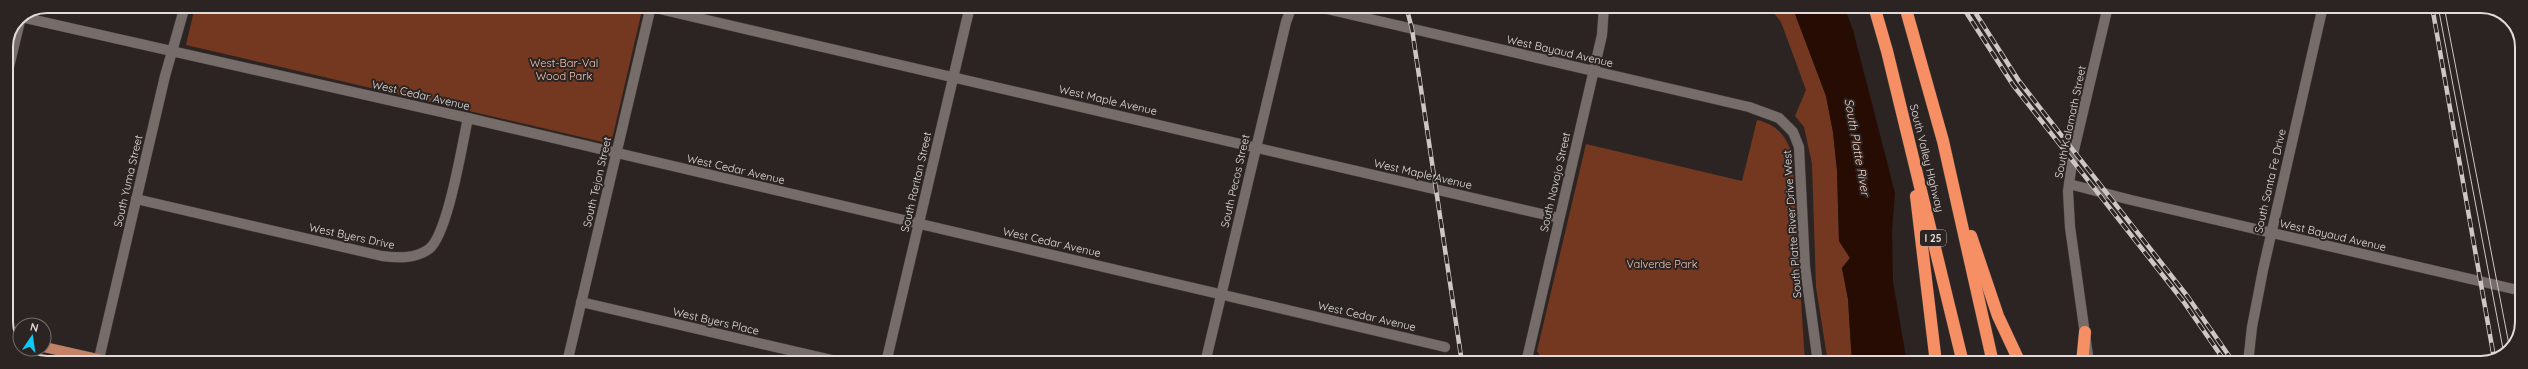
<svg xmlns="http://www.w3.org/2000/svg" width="2528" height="369" font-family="Quicksand,sans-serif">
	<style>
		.green { fill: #73381f }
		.water { fill: #270c03 }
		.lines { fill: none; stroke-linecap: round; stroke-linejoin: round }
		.street-casing { stroke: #453f3d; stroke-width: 11 }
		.secondary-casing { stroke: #453f3d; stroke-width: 11 }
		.primary-casing { stroke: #453f3d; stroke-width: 11 }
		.highway-casing { stroke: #453f3d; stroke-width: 13 }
		.street { stroke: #766d6a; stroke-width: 10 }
		.secondary { stroke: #766d6a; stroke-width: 10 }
		.primary { stroke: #c38166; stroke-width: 10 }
		.highway { stroke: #f68f64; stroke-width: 12 }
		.tram { stroke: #ccc7c5; stroke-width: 1 }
		.rail-casing { stroke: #ccc7c5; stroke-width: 4.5 }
		.rail { stroke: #2b2422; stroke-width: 3; stroke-dasharray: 9; stroke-linecap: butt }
		.labels { text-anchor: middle; stroke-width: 4; stroke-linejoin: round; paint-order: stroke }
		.shield { fill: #2b2422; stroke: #aaa5a3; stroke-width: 1 }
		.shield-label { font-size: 10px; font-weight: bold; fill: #e1dcda }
		.street-label { font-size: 11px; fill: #e1dcda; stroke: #2b2422 }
		.park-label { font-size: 11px; fill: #f8c8b5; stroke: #2b2422 }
		.water-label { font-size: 12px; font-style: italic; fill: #fcccb9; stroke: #2b2422 }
		.rim { fill: none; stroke: #e1dcda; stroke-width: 2 }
	</style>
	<rect width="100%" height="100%" fill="#2b2422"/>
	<!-- green -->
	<g class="green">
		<path d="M195 6H643L611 144 186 45Z"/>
		<path d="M1768 6H1792L1826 96 1833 132 1837 170 1839 241 1850 258 1842 268 1848 299 1852 363H1828L1816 287 1812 164 1804 127 1795 116 1806 90 1781 22Z"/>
		<path d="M1757 120C1776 124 1787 136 1792 155L1805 363H1559L1541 358 1537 351 1586 144 1742 181Z"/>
	</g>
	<!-- water -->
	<path class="water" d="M1792 6H1844L1853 30 1895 193 1892 232 1893 282 1907 363H1852L1848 299 1842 268 1850 258 1839 241 1837 170 1833 132 1826 96Z"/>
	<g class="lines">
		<defs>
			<g id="street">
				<path d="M651 7 1559 218"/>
				<path d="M21 17 468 118 1445 347"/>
				<path d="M6 79 21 17"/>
				<path d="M136 199 382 256C398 258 415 259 429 249 448 234 462 145 468 118"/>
				<path d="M581 302 845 363"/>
				<path d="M98 363 165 76 185 6"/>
				<path d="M886 363 970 6"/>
				<path d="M1526 363 1602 35 1604 6"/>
			</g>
			<g id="secondary">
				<path d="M1314 6 1749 107 1779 118 1793 132 1799 147 1805 267 1818 363"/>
				<path d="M2069 184 2131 200 2522 291"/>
				<path d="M567 363 651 6"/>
				<path d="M1205 363 1286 22 1292 6"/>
				<path d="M2089 363 2070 227 2068 191 2074 150 2108 6"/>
				<path d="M2248 363 2252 327 2263 270 2323 6"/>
			</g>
			<g id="primary">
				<path d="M13 340 20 342"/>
				<path d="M44 347 115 363"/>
			</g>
			<g id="highway">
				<path d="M1874 6 1887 51 1963 363"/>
				<path d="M1905 6 1943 141 1993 363"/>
				<path d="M1916 196 1936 363"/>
				<path d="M1971 236 1998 316 2020 363"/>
				<path d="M2082 363 2085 332"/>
			</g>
		</defs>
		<!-- street casing -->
		<use href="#street" class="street-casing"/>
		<!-- secondary casing -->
		<use href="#secondary" class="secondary-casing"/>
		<!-- primary casing -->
		<use href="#primary" class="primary-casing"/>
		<!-- highway casing -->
		<use href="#highway" class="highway-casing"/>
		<!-- street -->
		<use href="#street" class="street"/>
		<!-- secondary -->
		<use href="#secondary" class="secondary"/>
		<!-- primary -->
		<use href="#primary" class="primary"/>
		<!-- highway -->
		<use href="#highway" class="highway"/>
		<!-- tram -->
		<g class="tram">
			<path d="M2438 6 2504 354"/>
			<path d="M2444 6 2510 350"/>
		</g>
		<defs>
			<g id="rail">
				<path d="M1406 6 1412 29 1462 363"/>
				<path d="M1962 6 2013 85 2183 301 2226 363"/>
				<path d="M1971 6 2019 81 2188 297 2234 363"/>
				<path d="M2432 6 2494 358"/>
			</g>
		</defs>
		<!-- rail casing -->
		<use href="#rail" class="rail-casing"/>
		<!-- rail -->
		<use href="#rail" class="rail"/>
	</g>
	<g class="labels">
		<!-- shield labels -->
		<rect class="shield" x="1920" y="230" width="26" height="16" rx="3"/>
		<g class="shield-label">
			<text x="1933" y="242">I 25</text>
		</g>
		<!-- street labels -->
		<g class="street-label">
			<text transform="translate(1560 51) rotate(13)" y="4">West Bayaud Avenue</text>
			<text transform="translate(421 95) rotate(13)" y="4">West Cedar Avenue</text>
			<text transform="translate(1108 100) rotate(13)" y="4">West Maple Avenue</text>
			<text transform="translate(2070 122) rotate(-78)" y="4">South Kalamath Street</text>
			<text transform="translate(1927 158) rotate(76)" y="4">South Valley Highway</text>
			<text transform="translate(736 169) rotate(13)" y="4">West Cedar Avenue</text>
			<text transform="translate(1423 174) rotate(13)" y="4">West Maple Avenue</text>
			<text transform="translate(128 181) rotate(-77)" y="4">South Yuma Street</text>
			<text transform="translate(1235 181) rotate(-77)" y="4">South Pecos Street</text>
			<text transform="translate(2270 181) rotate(-77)" y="4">South Santa Fe Drive</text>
			<text transform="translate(597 182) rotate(-77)" y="4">South Tejon Street</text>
			<text transform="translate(916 182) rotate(-77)" y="4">South Raritan Street</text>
			<text transform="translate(1555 182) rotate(-77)" y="4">South Navajo Street</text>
			<text transform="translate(1792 224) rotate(-94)" y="4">South Platte River Drive West</text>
			<text transform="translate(2333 235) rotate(13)" y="4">West Bayaud Avenue</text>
			<text transform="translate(352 236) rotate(12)" y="4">West Byers Drive</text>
			<text transform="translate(1052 242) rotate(13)" y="4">West Cedar Avenue</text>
			<text transform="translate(1367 316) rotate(13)" y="4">West Cedar Avenue</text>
			<text transform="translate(716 321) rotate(13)" y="4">West Byers Place</text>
		</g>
		<!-- park labels -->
		<g class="park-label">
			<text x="564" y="67">West-Bar-Val<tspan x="564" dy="13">Wood Park</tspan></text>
			<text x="1662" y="268">Valverde Park</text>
		</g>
		<!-- water labels -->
		<g class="water-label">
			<text transform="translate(1857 147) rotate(80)" y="4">South Platte River</text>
		</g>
	</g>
	<!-- crop -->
	<path d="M0 0H2528V369H0ZM47 13H2481A34 34 0 0 1 2515 47V322A34 34 0 0 1 2481 356H47A34 34 0 0 1 13 322V47A34 34 0 0 1 47 13Z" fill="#2b2422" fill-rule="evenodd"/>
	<path class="rim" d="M47 13H2481A34 34 0 0 1 2515 47V322A34 34 0 0 1 2481 356H47A34 34 0 0 1 13 322V47A34 34 0 0 1 47 13Z"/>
	<!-- north arrow -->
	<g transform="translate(32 337) rotate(13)"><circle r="19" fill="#2b2422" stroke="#746e6c"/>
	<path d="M0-3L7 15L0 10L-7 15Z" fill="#0dcafa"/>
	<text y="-6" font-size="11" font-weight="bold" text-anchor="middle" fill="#e1dcda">N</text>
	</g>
</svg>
